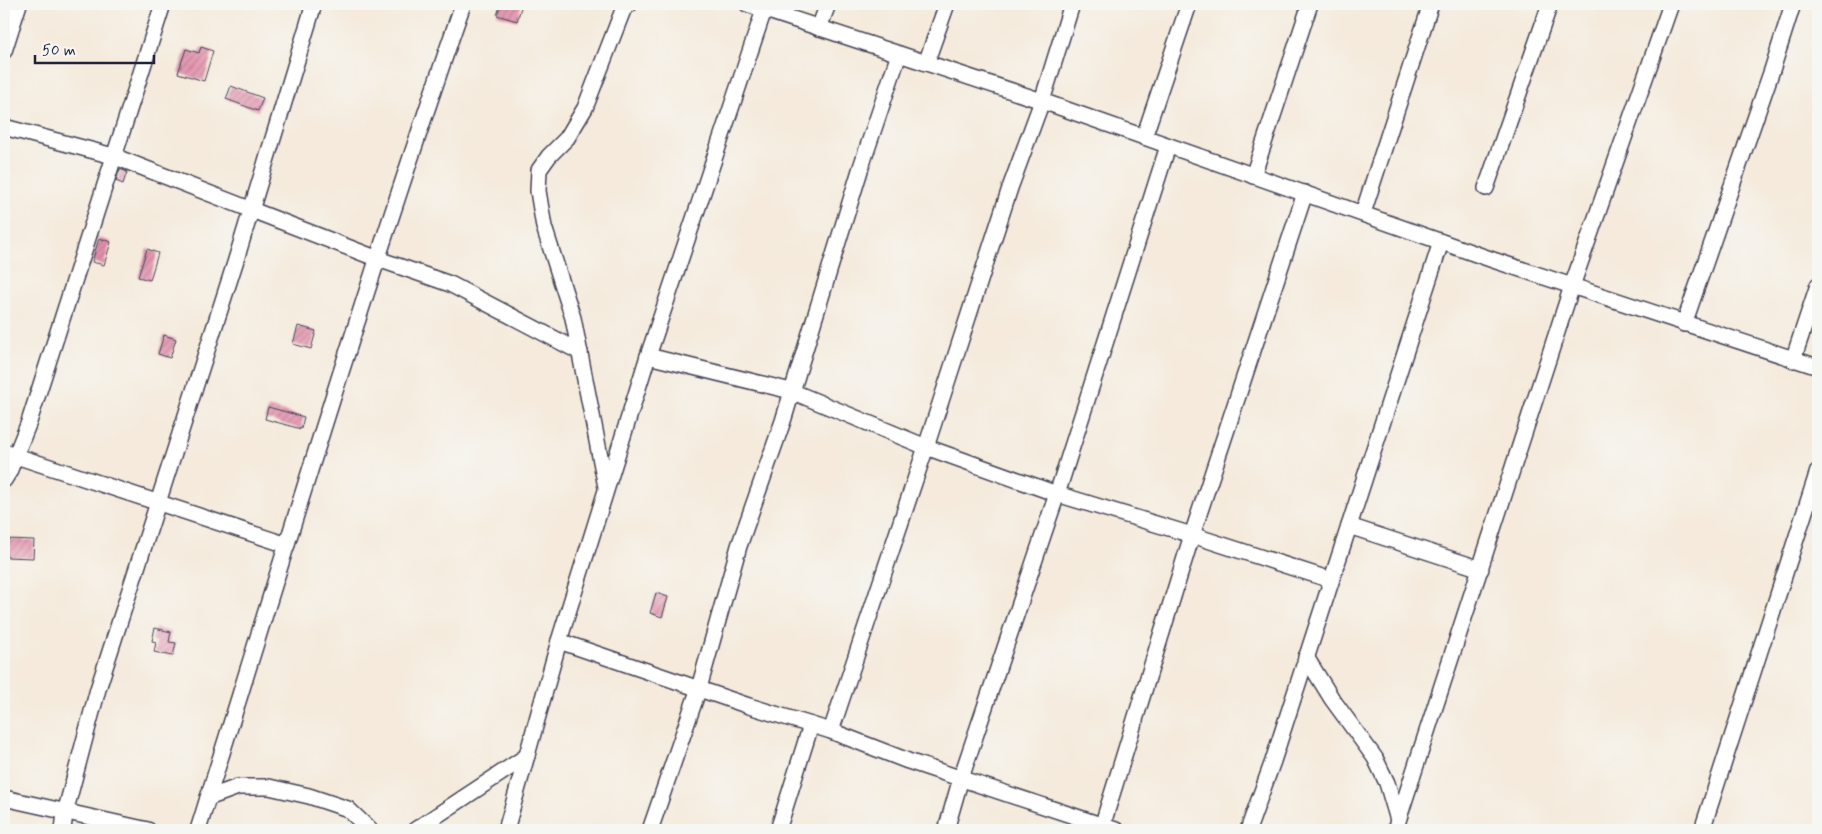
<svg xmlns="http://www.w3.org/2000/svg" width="1822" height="834" font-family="Mynerve,sans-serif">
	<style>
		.building { fill: url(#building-hatch) }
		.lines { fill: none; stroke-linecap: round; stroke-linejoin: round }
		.street-casing { stroke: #424053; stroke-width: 18 }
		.street { stroke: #fff; stroke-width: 15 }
	</style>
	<defs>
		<pattern id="building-hatch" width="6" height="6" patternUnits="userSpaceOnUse" patternTransform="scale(1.25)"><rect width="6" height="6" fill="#e290ab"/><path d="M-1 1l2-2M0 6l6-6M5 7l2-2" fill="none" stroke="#b7758c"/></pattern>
	</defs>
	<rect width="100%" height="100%" fill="#f6f6f2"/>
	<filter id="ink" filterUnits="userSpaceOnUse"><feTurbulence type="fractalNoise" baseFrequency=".02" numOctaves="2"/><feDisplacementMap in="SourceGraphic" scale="10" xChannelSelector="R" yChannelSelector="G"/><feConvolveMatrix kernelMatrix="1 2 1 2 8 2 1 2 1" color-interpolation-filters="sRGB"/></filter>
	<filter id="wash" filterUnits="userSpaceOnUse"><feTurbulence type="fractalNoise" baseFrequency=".0096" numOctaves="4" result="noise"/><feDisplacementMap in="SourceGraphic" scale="20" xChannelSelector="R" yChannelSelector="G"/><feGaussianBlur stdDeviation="1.12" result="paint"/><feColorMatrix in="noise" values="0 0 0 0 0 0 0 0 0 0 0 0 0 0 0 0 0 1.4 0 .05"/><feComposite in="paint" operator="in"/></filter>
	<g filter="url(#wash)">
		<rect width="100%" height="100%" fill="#f5eadb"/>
		<g id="blocks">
			<!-- building -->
			<g class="building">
				<path d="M501 4H522L517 21 497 15Z"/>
				<path d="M201 47 213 51 204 81 178 73 186 49 199 53Z"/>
				<path d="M231 86 263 98 258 111 226 99Z"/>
				<path d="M120 169 127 172 123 184 116 181Z"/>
				<path d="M99 238 111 242 104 265 92 262Z"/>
				<path d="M147 249 158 253 150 280 138 277Z"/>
				<path d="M298 326 316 331 311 349 293 344Z"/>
				<path d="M164 335 176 339 170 358 158 354Z"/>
				<path d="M268 407 304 417 301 429 265 419Z"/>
				<path d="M6 539 34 540 33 558 6 557Z"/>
				<path d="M656 593 668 597 662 617 650 613Z"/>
				<path d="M155 628 171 632 169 642 176 643 173 656 154 652 156 642 152 641Z"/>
			</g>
		</g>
	</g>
	<g filter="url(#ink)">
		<use href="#blocks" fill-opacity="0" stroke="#424053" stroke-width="1"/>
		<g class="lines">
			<defs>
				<g id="street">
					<path d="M747 4 1042 101 1493 260 1818 367"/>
					<path d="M819 28 828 4"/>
					<path d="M4 51 19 4"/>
					<path d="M926 63 947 4"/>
					<path d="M4 127 113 156 378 259 450 284 580 352"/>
					<path d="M1144 137 1189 4"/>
					<path d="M1253 176 1310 4"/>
					<path d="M1486 188 1550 4"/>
					<path d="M1363 213 1431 4"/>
					<path d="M1684 324 1772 70 1793 4"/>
					<path d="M648 356 791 391 926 447 1057 494 1192 535 1331 580"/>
					<path d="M1793 360 1818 285"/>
					<path d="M4 452 287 545"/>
					<path d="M4 480 9 472 29 422 163 4"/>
					<path d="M606 487 573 318 544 227 538 191 539 170 549 156 567 138 585 108 623 10 630 4"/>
					<path d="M1349 526 1481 569"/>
					<path d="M559 641 749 706 831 731 908 761 1116 830"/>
					<path d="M1306 657 1332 699 1375 758 1387 783 1398 820"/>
					<path d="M831 731 926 447 1010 188 1042 101 1072 4"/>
					<path d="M4 798 148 830"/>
					<path d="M208 798 238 787H269L309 796 348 809 370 830"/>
					<path d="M63 830 65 813 98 689 235 263 314 4"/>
					<path d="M198 830C284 554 368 277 463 4"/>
					<path d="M415 830 527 756"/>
					<path d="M506 830 559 641 648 356 764 10"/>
					<path d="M650 830 699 688 739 546 783 421 861 167 899 54"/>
					<path d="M778 830 811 725"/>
					<path d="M946 830 961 778 1057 494 1168 146"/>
					<path d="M1101 830 1192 535 1305 193"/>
					<path d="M1248 830 1273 761 1441 242"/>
					<path d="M1395 830 1572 286 1671 4"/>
					<path d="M1702 830 1818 471"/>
				</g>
			</defs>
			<!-- street casing -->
			<use href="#street" class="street-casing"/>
			<!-- street -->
			<use href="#street" class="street"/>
		</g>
	</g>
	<!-- margin -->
	<rect width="1822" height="834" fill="none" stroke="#f6f6f2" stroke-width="20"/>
	<!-- scale -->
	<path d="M35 55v8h119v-8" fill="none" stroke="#22223b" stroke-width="2.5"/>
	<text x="42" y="55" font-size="15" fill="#22223b" stroke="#f6f6f2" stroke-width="4" paint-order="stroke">50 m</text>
</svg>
